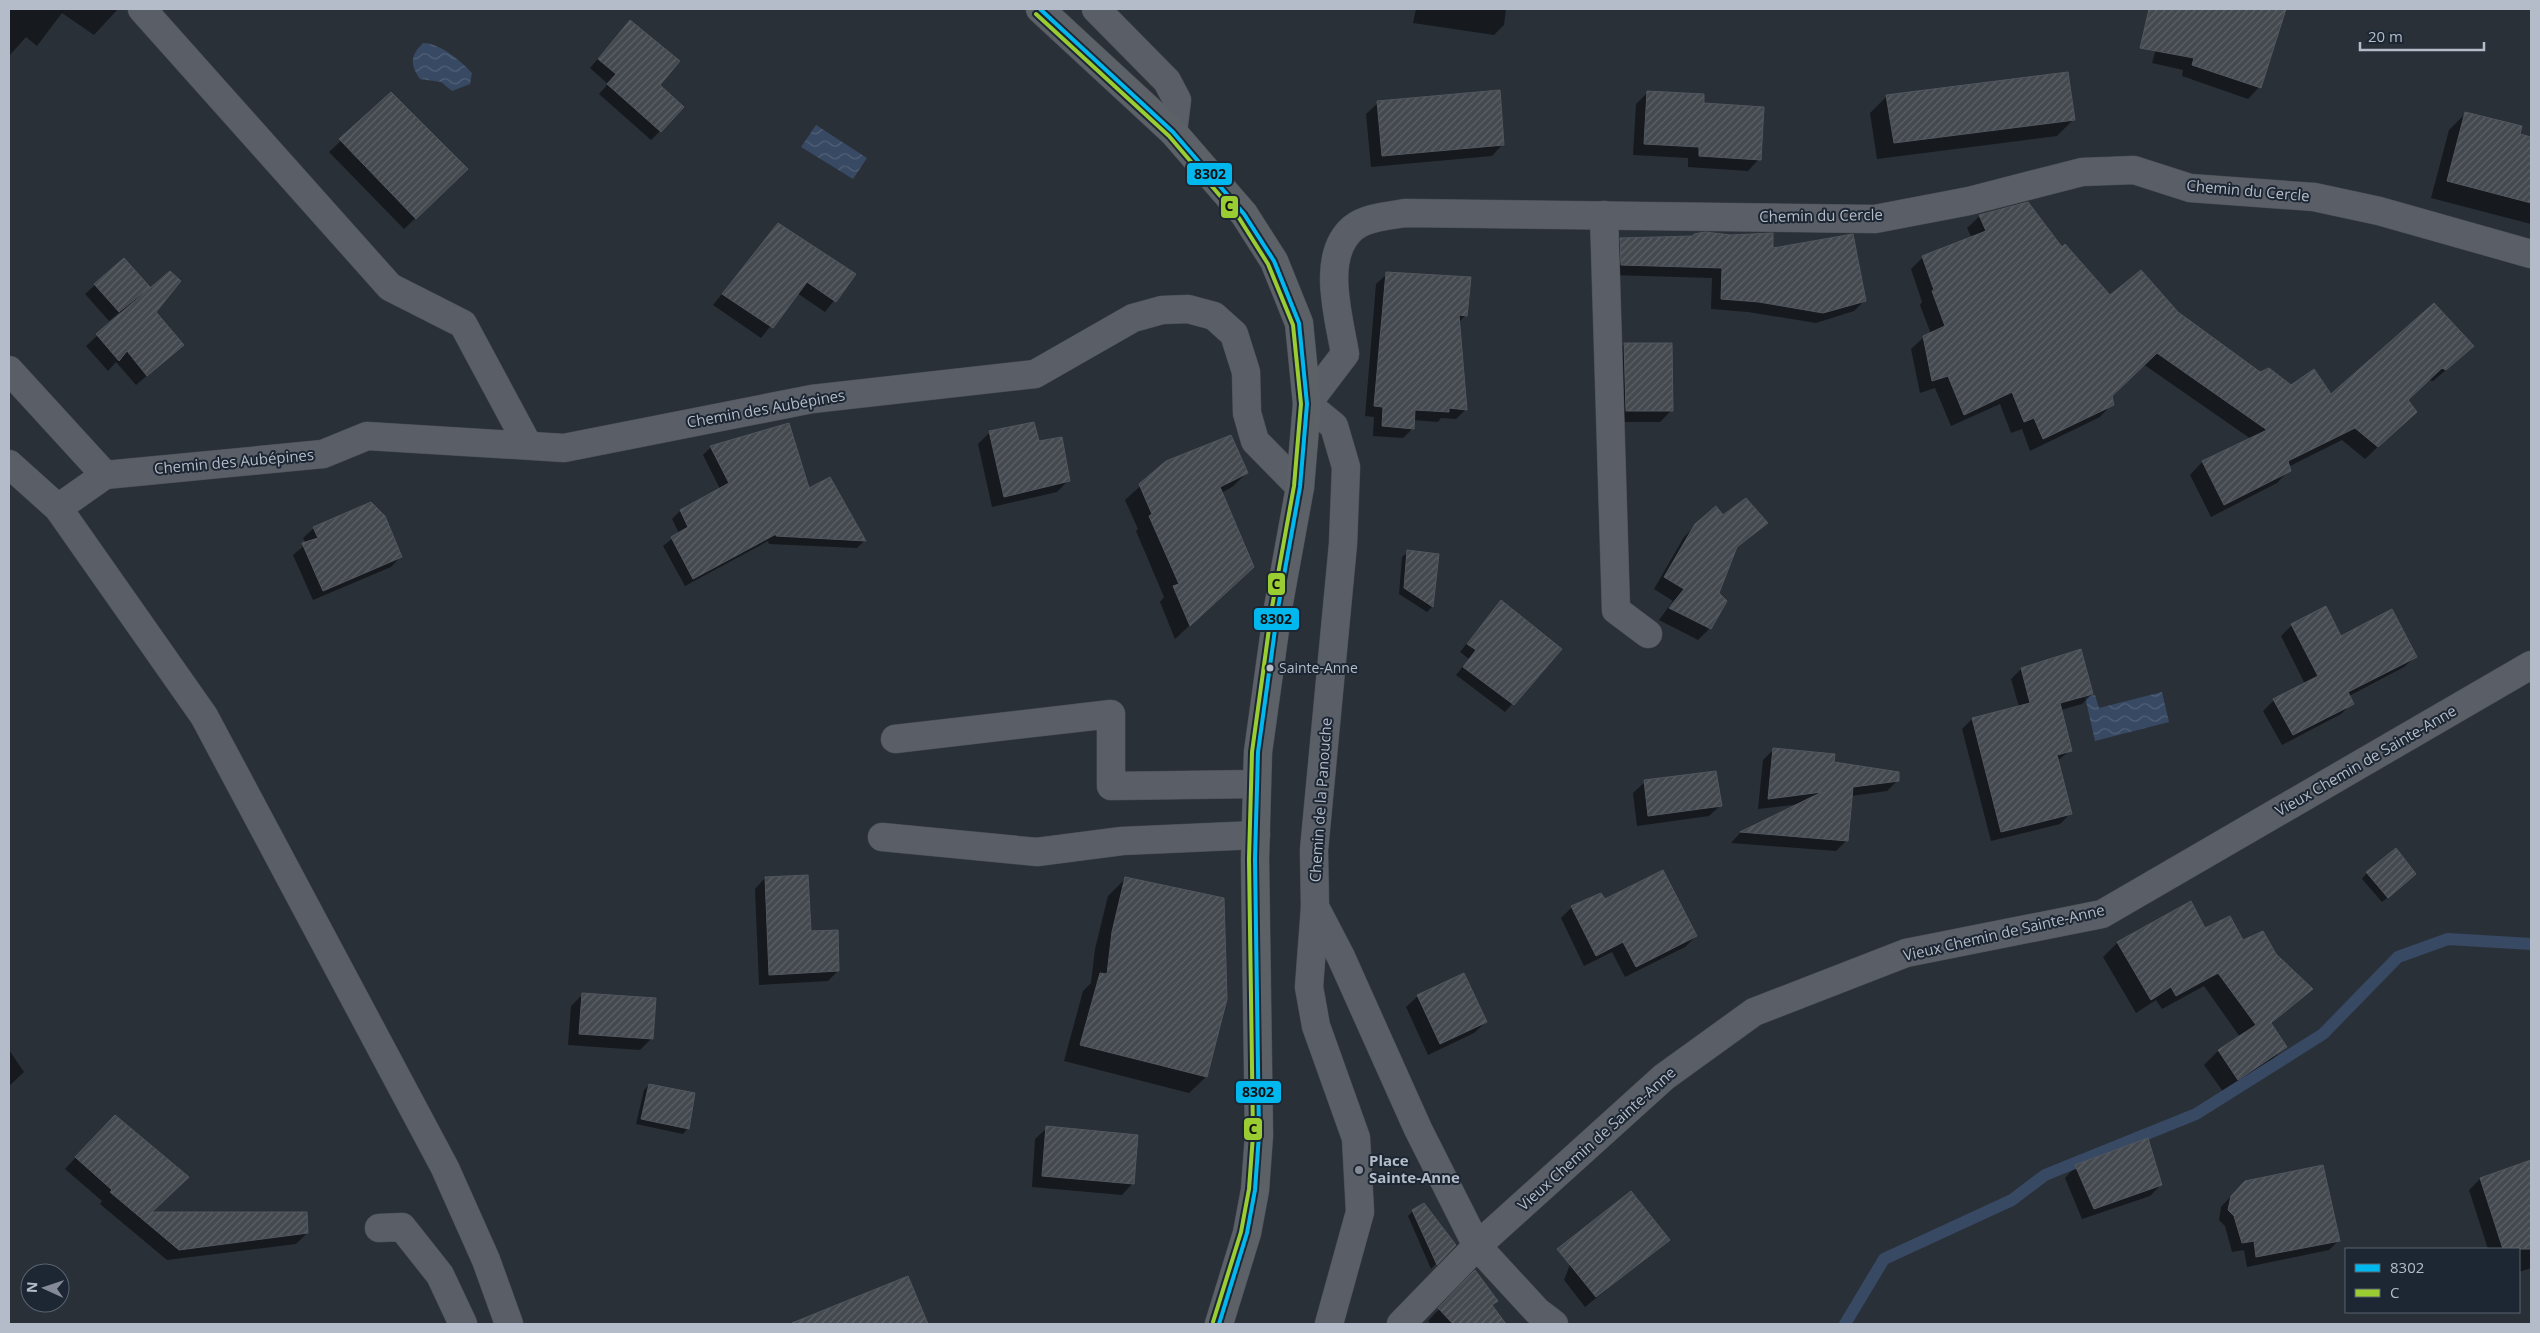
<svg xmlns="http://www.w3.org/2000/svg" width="2540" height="1333" font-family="'Open Sans',sans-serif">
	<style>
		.water { fill: url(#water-waves) }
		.shadow { fill: #0007 }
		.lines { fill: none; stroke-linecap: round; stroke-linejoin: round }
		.stream { stroke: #384963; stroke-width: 12 }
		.building { fill: url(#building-hatch); stroke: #52575f }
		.minor-casing { stroke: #484c53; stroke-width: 29 }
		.major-casing { stroke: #484c55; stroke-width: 29 }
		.minor { stroke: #5a5e66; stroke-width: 28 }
		.major { stroke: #5c6168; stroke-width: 28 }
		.bus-1-casing { stroke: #1d2633; stroke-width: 8 }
		.bus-2-casing { stroke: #1d2633; stroke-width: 8 }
		.bus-1 { stroke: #00b7ee; stroke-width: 4 }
		.bus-2 { stroke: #9acd32; stroke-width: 4 }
		.bus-dot { fill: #b4bcc9; stroke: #1d2633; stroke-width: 2 }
		.poi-dot { fill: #848b96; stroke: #1d2633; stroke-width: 2 }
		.labels { text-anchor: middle; stroke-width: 4; stroke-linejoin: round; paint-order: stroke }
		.bus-label { font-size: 14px; fill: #b4bcc9; stroke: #1d2633; text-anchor: start }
		.street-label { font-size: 15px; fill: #b4bcc9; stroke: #1d2633 }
		.poi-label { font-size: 15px; font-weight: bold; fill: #b4bcc9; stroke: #1d2633; text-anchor: start }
		.line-badge { stroke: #1d2633; stroke-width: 2 }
		.pale-badge-label { font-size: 14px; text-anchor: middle; font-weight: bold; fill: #111 }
	</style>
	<defs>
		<pattern id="water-waves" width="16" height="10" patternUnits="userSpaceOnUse" patternTransform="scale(1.25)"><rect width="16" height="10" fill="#384963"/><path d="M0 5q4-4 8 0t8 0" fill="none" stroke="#526178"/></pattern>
		<pattern id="building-hatch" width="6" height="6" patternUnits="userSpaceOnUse" patternTransform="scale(1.25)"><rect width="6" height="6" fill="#444950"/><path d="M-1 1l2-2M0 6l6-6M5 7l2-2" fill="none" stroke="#5d6168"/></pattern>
	</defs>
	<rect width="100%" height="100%" fill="#2a3038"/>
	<!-- water -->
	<g class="water">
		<path d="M423 43C440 43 461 61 472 73L470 84 452 91 441 82 420 79C410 64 410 56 423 43Z"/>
		<path d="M816 125 867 158 853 179 801 147Z"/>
		<path d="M2162 692 2169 722 2095 741 2085 697 2095 695 2099 708Z"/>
	</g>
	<!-- shadow -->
	<g class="shadow">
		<path d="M9 9H118L94 35 62 13 37 46 26 37 9 56Z"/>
		<path d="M1416 9H1506L1504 25 1494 35 1413 23Z"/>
		<path d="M2167 9H2284L2259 87 2248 99 2182 76 2183 70 2152 63Z"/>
		<path d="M630 21 658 85 660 131 651 140 599 94 608 84 590 68Z"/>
		<path d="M1648 92 1702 104 1759 159 1748 171 1688 167V158L1633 155 1636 104Z"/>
		<path d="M391 94 455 181 404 229 329 152Z"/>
		<path d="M1887 96 2074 119 2057 136 1877 159 1870 113Z"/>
		<path d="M1378 103 1503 144 1492 156 1371 167 1366 114Z"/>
		<path d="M2466 113 2531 138V224L2431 198 2449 130Z"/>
		<path d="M1980 216 2062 248 2110 297 2177 313 2260 374 2291 387 2331 396 2460 358 2433 381 2428 380 2407 400 2402 424 2365 459 2342 440 2288 467 2289 470 2277 483 2211 517 2190 475 2202 462 2251 439 2143 364 2111 396 2112 404 2100 417 2030 451 2022 429 2011 433 2000 404 1951 426 1935 388 1920 393 1911 349 1924 337 1931 334 1920 305 1922 302 1911 269 1923 257 1972 238 1967 228Z"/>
		<path d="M778 224 854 275 825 312 797 293 761 338 713 305Z"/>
		<path d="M1621 240 1771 249 1865 300 1854 311 1816 323 1748 312 1711 309 1712 278 1611 275 1610 250Z"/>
		<path d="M1387 274 1466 315 1458 323 1466 409 1456 419 1441 418 1438 422 1413 420V428L1403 438 1373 436 1374 417 1365 416 1376 284Z"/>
		<path d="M95 285 148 287 140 296 182 345 136 385 116 362 108 371 86 346 121 314 120 312 109 321 85 294Z"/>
		<path d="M1624 344 1672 410 1660 422H1615L1613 355Z"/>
		<path d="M788 424 808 490 864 541 857 548 769 544 768 541 685 586 663 546 679 533 672 519 680 511 720 489 703 455 711 447Z"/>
		<path d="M990 432 1038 443 1068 481 1057 492 992 507 978 444Z"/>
		<path d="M1167 462 1247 473 1232 487 1221 493 1253 567 1175 639 1160 602 1164 597 1136 531 1138 529 1125 500Z"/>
		<path d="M1723 516 1767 523 1734 550 1718 593 1726 601 1710 628 1698 640 1659 620 1673 601 1654 589 1684 537 1696 525Z"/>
		<path d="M314 528 401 556 391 567 313 600 293 555 306 544 303 538Z"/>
		<path d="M1408 552 1437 556 1432 607 1427 612 1399 594 1402 557Z"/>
		<path d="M1501 601 1560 649 1505 712 1456 675 1469 659 1460 652Z"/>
		<path d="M2292 625 2341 637 2415 657 2404 667 2349 696 2352 703 2341 714 2282 745 2263 711 2274 700 2305 684 2281 636Z"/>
		<path d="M2021 669 2092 694 2082 704 2061 710 2071 750 2057 761 2070 814 2060 824 1991 841 1962 729 1972 719 2019 707 2011 679Z"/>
		<path d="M1774 749 1832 763 1897 781 1887 791 1851 796 1846 841 1836 851 1731 843 1740 833 1801 804 1758 809 1763 760Z"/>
		<path d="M1645 782 1721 805 1709 816 1637 826 1633 793Z"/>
		<path d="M2367 873 2409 879 2382 902 2362 879Z"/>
		<path d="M765 878 838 971 828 981 759 985 755 889Z"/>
		<path d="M1125 879 1206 1077 1189 1093 1064 1061 1083 991 1091 983 1095 949 1108 896Z"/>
		<path d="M1604 901 1696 936 1685 947 1625 977 1612 952 1584 966 1561 918 1572 907Z"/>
		<path d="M2191 902 2205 930 2275 954 2311 989 2270 1025 2285 1047 2271 1061 2224 1093 2204 1065 2218 1051 2240 1037 2204 986 2162 1009 2156 1000 2136 1013 2103 957 2117 943Z"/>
		<path d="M583 994 651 1039 640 1050 568 1045 571 1006Z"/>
		<path d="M1418 996 1486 1022 1474 1033 1428 1055 1406 1007Z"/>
		<path d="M9 1050 24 1072 9 1086Z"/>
		<path d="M649 1085 688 1128 683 1134 636 1124 644 1090Z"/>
		<path d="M104 1127 149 1213 307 1233 296 1244 167 1260 100 1204 102 1201 65 1169Z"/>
		<path d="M1047 1128 1133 1183 1122 1195 1032 1187 1035 1139Z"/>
		<path d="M2527 1163 2531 1177V1268L2519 1272V1249H2488L2469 1190 2480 1179Z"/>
		<path d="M2076 1166 2161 1185 2150 1196 2082 1219 2065 1178Z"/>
		<path d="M2235 1192 2339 1240 2329 1250 2247 1267 2244 1250 2232 1252 2225 1226 2219 1220 2221 1207Z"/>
		<path d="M1413 1211 1454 1245 1431 1269 1408 1216Z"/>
		<path d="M1582 1234 1668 1240 1585 1307 1564 1280Z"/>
		<path d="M1475 1272 1497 1301 1491 1306 1505 1324H1431L1428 1321Z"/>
		<path d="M908 1277 926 1324H837L833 1314Z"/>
	</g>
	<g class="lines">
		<!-- stream -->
		<path class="stream" d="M1845 1324 1884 1259 2012 1200 2045 1175 2196 1114 2323 1034 2398 957 2448 939 2531 944"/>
	</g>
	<!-- building -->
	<g class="building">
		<path d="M2149 9H2286L2261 88 2192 65 2194 58 2140 48Z"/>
		<path d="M630 20 680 61 660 85 684 107 661 132 607 84 616 74 598 59Z"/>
		<path d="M2068 72 2075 120 1894 143 1886 95Z"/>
		<path d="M1500 90 1504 145 1382 156 1377 101Z"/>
		<path d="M1647 91 1704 94V103L1764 107 1761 160 1699 156V147L1644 144Z"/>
		<path d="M391 92 468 169 416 219 339 139Z"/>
		<path d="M2465 112 2522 126 2520 134 2531 137V203L2447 181Z"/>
		<path d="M2028 202 2062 247 2065 244 2110 295 2141 270 2178 312 2260 372 2269 368 2291 385 2314 369 2331 394 2434 303 2474 346 2446 370 2442 368 2408 400 2417 412 2378 447 2355 428 2288 461 2291 471 2224 505 2202 461 2267 430 2157 353 2112 396 2114 405 2043 439 2034 418 2024 422 2012 392 1964 415 1948 376 1932 381 1923 336 1945 326 1932 291 1934 290 1922 256 1986 231 1979 215Z"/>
		<path d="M778 223 856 274 836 302 807 282 773 328 722 294Z"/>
		<path d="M1705 232 1731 235 1773 233V248L1853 234 1866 301 1823 313 1759 302 1721 299 1722 268 1621 265 1620 238 1693 236 1694 234Z"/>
		<path d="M124 258 150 287 119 312 94 284Z"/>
		<path d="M170 271 181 281 156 312 184 345 147 376 127 351 119 361 96 334Z"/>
		<path d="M1386 272 1471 277 1467 316 1459 315 1467 410 1449 408V412L1415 410 1414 429 1382 426 1383 407 1374 406Z"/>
		<path d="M1624 343H1672L1673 411H1626Z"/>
		<path d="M1034 422 1039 441 1062 437 1070 481 1004 497 989 431Z"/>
		<path d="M789 423 809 488 830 477 866 541 776 536V534L693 579 671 537 688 527 680 510 729 483 710 446Z"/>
		<path d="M1231 435 1248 473 1220 487 1254 567 1190 626 1173 586 1179 584 1149 516 1152 514 1139 484 1166 461Z"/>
		<path d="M1746 498 1768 523 1737 547 1719 593 1727 601 1711 629 1669 608 1684 589 1664 577 1695 524 1716 506 1723 515Z"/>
		<path d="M371 502 385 516 402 557 323 591 302 543 318 538 313 527Z"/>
		<path d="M1407 550 1439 554 1433 607 1404 588Z"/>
		<path d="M1501 600 1562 649 1514 705 1463 667 1476 650 1467 644Z"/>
		<path d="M2326 606 2341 636 2392 609 2417 657 2348 692 2354 704 2293 735 2273 699 2318 676 2291 624Z"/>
		<path d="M2081 649 2093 694 2060 703 2072 751 2057 755 2072 814 2001 832 1972 718 2030 703 2021 668Z"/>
		<path d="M1773 748 1835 754 1834 762 1899 772V781L1853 787 1848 841 1740 832 1822 792 1768 799Z"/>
		<path d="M1716 771 1722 806 1648 816 1644 780Z"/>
		<path d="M2396 848 2416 874 2388 898 2366 872Z"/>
		<path d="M1663 870 1697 936 1636 967 1623 942 1596 956 1571 906 1601 893 1605 899Z"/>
		<path d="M808 875 811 931 838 930 839 971 769 975 765 877Z"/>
		<path d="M1125 877 1224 898 1227 999 1207 1077 1080 1045 1100 973 1107 974 1112 932Z"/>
		<path d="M2191 901 2205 928 2230 916 2243 940 2263 931 2276 954 2313 989 2271 1023 2287 1047 2238 1080 2218 1050 2256 1025 2218 973 2176 996 2171 987 2151 1000 2117 942Z"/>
		<path d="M1464 973 1487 1022 1440 1044 1417 995Z"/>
		<path d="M582 993 656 998 653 1039 579 1034Z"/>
		<path d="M649 1084 695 1093 689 1129 641 1119Z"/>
		<path d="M115 1115 189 1177 152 1212H307L308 1233 179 1250 110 1192 112 1190 75 1157Z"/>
		<path d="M1046 1126 1138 1135 1134 1184 1042 1176Z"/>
		<path d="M2148 1138 2162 1185 2094 1209 2075 1165Z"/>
		<path d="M2531 1160V1249H2503L2480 1178Z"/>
		<path d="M2323 1165 2340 1241 2256 1257 2254 1241 2242 1243 2234 1216 2228 1210 2231 1196 2245 1181Z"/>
		<path d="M1631 1191 1670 1240 1596 1297 1557 1249Z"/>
		<path d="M1424 1203 1456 1245 1437 1265 1412 1210Z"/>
		<path d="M1475 1270 1498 1301 1492 1305 1506 1324H1453L1438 1308Z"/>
		<path d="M908 1276 928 1324H792V1323Z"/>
	</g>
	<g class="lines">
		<defs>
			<g id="minor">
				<path d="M142 9 390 287 463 324 528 445"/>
				<path d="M1096 9 1167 81 1177 100 1173 132"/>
				<path d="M1604 215 1616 610 1648 634"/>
				<path d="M9 370 105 475"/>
				<path d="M9 464 58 508 204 716 445 1168 486 1260 509 1324"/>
				<path d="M58 508 105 475 323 454 367 436 564 448 812 399 1035 374 1133 318 1162 310 1188 309 1214 316 1234 334 1246 372 1247 413 1255 441 1300 487"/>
				<path d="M895 739 1111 714V786L1257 784"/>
				<path d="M882 837 1037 852 1122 841 1256 835"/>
				<path d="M1315 907 1309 987 1316 1026 1356 1138 1360 1212 1329 1324"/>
				<path d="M379 1228 402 1227 440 1275 463 1324"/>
				<path d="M1401 1324 1477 1246 1664 1077 1754 1012 1906 953 2102 914 2531 665"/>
				<path d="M1554 1324 1537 1311 1477 1246 1418 1129 1341 957 1315 907 1314 850 1343 544 1346 467 1334 426 1307 404 1345 354C1339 317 1320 256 1353 228 1366 217 1389 216 1405 213L1875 219 1969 201 2082 172 2134 170 2190 188 2314 197 2379 211 2531 254"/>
			</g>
			<path id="major" d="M1040 9 1173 132 1244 214 1274 261 1299 323 1307 404 1300 487 1278 608 1258 752 1255 859 1259 1135 1255 1190 1247 1233 1219 1324"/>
		</defs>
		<!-- minor casing -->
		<use href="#minor" class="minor-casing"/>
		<!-- major casing -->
		<use href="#major" class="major-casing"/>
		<!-- minor -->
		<use href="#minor" class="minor"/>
		<!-- major -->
		<use href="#major" class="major"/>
		<defs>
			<path id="bus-1" d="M1040 9 1173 132 1244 214 1274 261 1299 323 1307 404 1300 487 1278 608 1258 752 1255 859 1259 1135 1255 1190 1247 1233 1219 1324"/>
			<path id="bus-2" d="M1036 14 1169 136 1239 218 1268 264 1293 325 1301 404 1294 486 1272 607 1252 752 1249 859 1253 1135 1249 1189 1241 1232 1213 1322"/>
		</defs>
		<!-- bus-1 casing -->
		<use href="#bus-1" class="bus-1-casing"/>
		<!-- bus-2 casing -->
		<use href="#bus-2" class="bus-2-casing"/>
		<!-- bus-1 -->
		<use href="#bus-1" class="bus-1"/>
		<!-- bus-2 -->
		<use href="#bus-2" class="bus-2"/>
	</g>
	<!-- markers -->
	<circle class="bus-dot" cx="1270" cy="668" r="4.5"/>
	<circle class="poi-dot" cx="1359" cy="1170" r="5"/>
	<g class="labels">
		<!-- bus labels -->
		<g class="bus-label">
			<text x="1279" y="673">Sainte-Anne</text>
		</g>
		<!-- street labels -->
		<g class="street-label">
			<text transform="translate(2248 191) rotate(5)" y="5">Chemin du Cercle</text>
			<text transform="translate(1821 216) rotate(-1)" y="5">Chemin du Cercle</text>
			<text transform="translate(766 409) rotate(-10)" y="5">Chemin des Aubépines</text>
			<text transform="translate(234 462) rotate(-5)" y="5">Chemin des Aubépines</text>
			<text transform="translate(2366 761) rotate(-30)" y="5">Vieux Chemin de Sainte-Anne</text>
			<text transform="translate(1321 800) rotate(-86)" y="5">Chemin de la Panouche</text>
			<text transform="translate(2004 933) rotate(-13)" y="5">Vieux Chemin de Sainte-Anne</text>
			<text transform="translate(1597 1139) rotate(-42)" y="5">Vieux Chemin de Sainte-Anne</text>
		</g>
		<!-- poi labels -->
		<g class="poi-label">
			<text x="1369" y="1166">Place<tspan x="1369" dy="17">Sainte-Anne</tspan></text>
		</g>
	</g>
	<g class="line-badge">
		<rect x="1186" y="162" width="47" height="24" rx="5" fill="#00b7ee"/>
		<rect x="1220" y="195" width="19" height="24" rx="5" fill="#9acd32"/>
		<rect x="1267" y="572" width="19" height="24" rx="5" fill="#9acd32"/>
		<rect x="1253" y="607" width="47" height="24" rx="5" fill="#00b7ee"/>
		<rect x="1235" y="1080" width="47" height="24" rx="5" fill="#00b7ee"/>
		<rect x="1243" y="1117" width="20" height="24" rx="5" fill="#9acd32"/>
	</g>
	<g class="pale-badge-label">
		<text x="1210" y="179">8302</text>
		<text x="1229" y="211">C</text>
		<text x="1276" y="589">C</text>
		<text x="1276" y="624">8302</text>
		<text x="1258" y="1097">8302</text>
		<text x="1253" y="1134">C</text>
	</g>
	<!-- border -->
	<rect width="2540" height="1333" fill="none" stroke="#b4bcc9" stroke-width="20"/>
	<!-- legend -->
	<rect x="2345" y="1248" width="175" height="65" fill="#1d2633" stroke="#59626f"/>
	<rect x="2355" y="1264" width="25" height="8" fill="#00b7ee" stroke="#59626f"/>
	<text x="2390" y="1273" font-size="15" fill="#b4bcc9">8302</text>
	<rect x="2355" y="1289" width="25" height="8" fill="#9acd32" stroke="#59626f"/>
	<text x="2390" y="1298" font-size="15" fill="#b4bcc9">C</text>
	<!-- north arrow -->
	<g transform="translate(45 1288) rotate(273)"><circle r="24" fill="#1d2633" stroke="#59626f"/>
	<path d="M0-4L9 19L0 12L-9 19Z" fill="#848b96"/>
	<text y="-8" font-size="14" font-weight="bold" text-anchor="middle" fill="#b4bcc9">N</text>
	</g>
	<!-- scale -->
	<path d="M2360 42v8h124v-8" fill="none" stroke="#b4bcc9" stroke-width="2.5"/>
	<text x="2368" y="42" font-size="15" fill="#b4bcc9" stroke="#1d2633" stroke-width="4" paint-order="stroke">20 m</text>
</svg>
